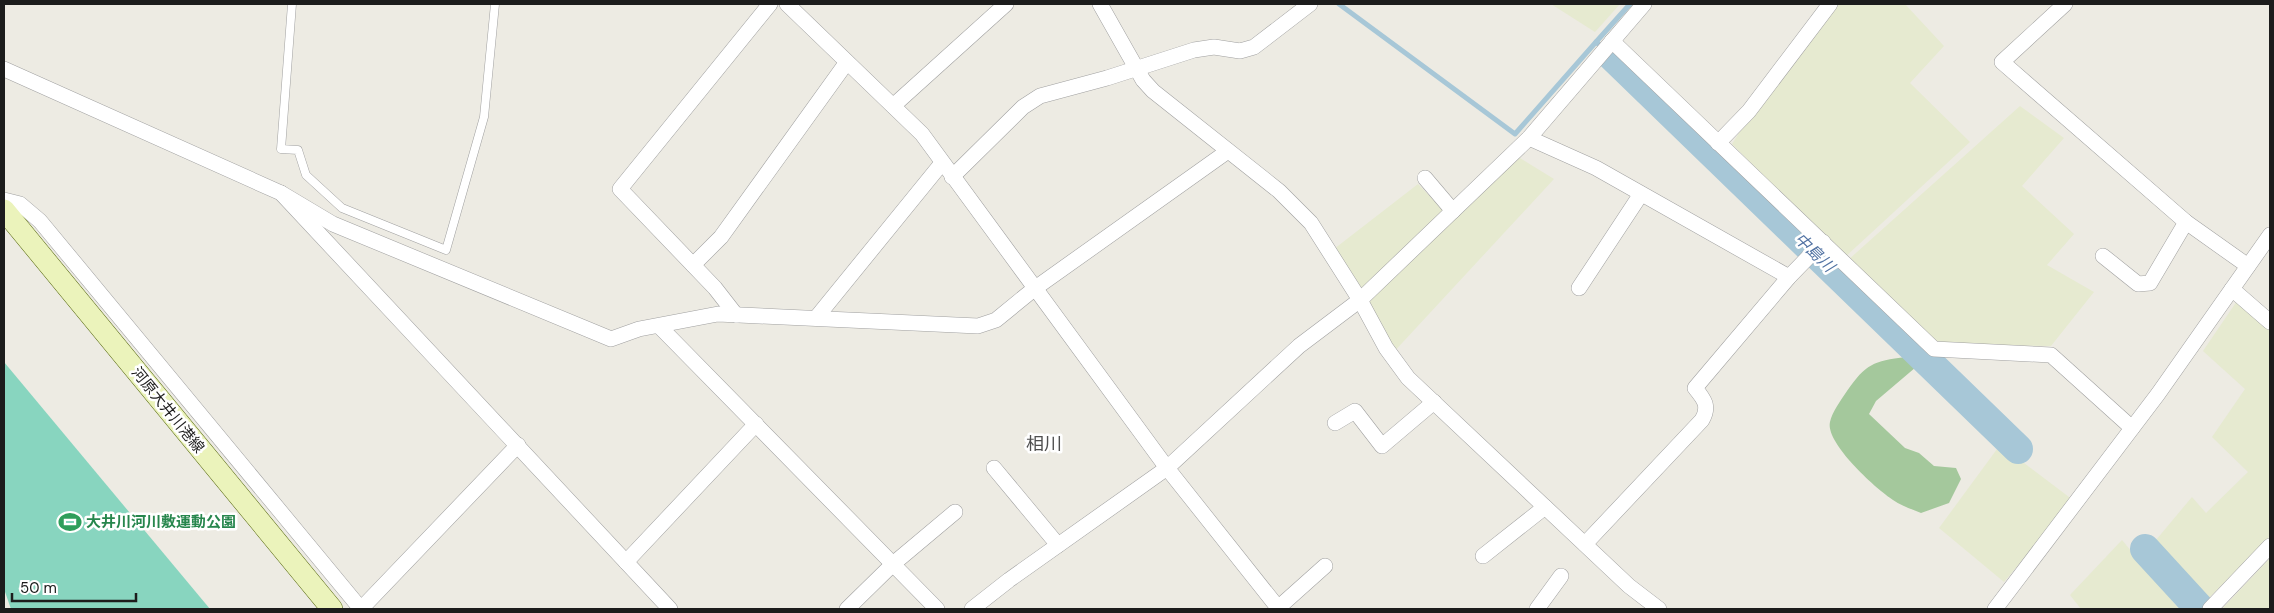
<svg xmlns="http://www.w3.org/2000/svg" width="2274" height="613" font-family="'DM Sans','Noto Sans JP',sans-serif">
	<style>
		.farmland { fill: #e6ead0 }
		.forest { fill: #a4c89c }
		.pitch { fill: #88d5bf }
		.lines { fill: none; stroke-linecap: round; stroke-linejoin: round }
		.stream { stroke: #a7c7d7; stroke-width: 5 }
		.river { stroke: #a7c7d7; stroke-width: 30 }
		.lane-casing { stroke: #a0a0a0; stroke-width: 9 }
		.street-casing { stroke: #a0a0a0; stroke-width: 16 }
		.secondary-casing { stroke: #56680f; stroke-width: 22 }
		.lane { stroke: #fff; stroke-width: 8 }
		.street { stroke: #fff; stroke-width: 15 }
		.secondary { stroke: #ebf3bb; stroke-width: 21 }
		.labels { text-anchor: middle; stroke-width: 5; stroke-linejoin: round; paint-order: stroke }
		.street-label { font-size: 15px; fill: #1c1c1c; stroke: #fff }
		.leisure-label { font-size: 15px; font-weight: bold; fill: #27864d; stroke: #fff; text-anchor: start }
		.water-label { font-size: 16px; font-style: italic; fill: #5273a3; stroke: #fff }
		.quarter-label { font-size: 18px; fill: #4f4f4f; stroke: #fff }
	</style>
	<rect width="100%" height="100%" fill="#edebe3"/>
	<!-- farmland -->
	<g class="farmland">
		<path d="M1551 4H1620L1595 32Z"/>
		<path d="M1839 4H1905L1944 46 1910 83 1970 142 1844 258 1732 144 1756 106Z"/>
		<path d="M2020 106 2064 138 2022 186 2074 234 2047 265 2094 292 2051 346 1936 344 1847 261Z"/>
		<path d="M1515 155 1554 179 1391 355 1334 249 1418 184 1451 218Z"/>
		<path d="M2237 301 2270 330V536L2203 604 2151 546 2192 497 2206 513 2248 472 2212 437 2245 389 2203 351Z"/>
		<path d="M2000 445 2073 500 2004 582 1939 528Z"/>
		<path d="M2122 540 2179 609H2081L2070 595Z"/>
		<path d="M2270 558V609H2222Z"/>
	</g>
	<!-- forest -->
	<path class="forest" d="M1906 357 1916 367 1876 401 1869 414 1905 448 1919 453 1934 466 1956 468 1961 479 1949 503 1921 513C1912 509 1901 506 1893 500 1876 489 1825 443 1830 422 1832 412 1841 400 1847 391 1866 364 1873 361 1906 357Z"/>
	<!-- pitch -->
	<path class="pitch" d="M4 362 210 609H11L4 589Z"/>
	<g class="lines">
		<!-- stream -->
		<g class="stream">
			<path d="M1339 4 1515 134 1596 42 1611 55"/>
			<path d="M1596 42 1630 4"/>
		</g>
		<!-- river -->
		<g class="river">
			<path d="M1611 55 2018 449"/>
			<path d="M2145 549 2200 609"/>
		</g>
		<defs>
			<path id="lane" d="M292 4 281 149 298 150 306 175 342 208 446 250 484 117 495 4"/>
			<g id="street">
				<path d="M787 4 922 134 1167 468 1279 609"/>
				<path d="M1100 4 1143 80 1153 91 1279 191 1311 223 1360 300 1386 348 1408 378 1629 586 1659 609"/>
				<path d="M2065 4 2002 62 2186 222 2248 266"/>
				<path d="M1612 41 1934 349 2051 355 2132 428"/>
				<path d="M4 69 281 193 670 609"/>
				<path d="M893 106 1006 4"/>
				<path d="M1529 138 1596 168 1789 277"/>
				<path d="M1718 143 1749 111 1830 4"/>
				<path d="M952 177 1023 107 1040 96 1107 78 1194 50 1214 47 1240 51 1254 47 1310 4"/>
				<path d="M1425 178 1453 211"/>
				<path d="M281 193 333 224 611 339 639 329 718 314 978 326 996 320 1034 289 1228 151"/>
				<path d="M4 200 20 204 40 221 361 609"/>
				<path d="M2103 256 2138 284 2150 283 2186 222"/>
				<path d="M693 265 721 237 847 62"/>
				<path d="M1579 288 1641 194"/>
				<path d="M2232 289 2270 322"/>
				<path d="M736 315 715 288 620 189 770 4"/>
				<path d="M816 318 942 163"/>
				<path d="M659 326 937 609"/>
				<path d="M1335 423 1355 411 1382 446 1434 402"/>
				<path d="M994 468 1058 545"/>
				<path d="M1585 544 1702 420C1710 406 1704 399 1695 388L1789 277 1823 242"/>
				<path d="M1483 556 1545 507"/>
				<path d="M626 562 756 424"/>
				<path d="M1278 608 1325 566"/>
				<path d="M361 609 518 445"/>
				<path d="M847 609 893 564 955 512"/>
				<path d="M972 609 1009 580 1167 468 1299 346 1360 300 1529 138 1644 4"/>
				<path d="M1537 609 1561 576"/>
				<path d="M1995 609 2158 394 2270 235"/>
				<path d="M2210 609 2270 546"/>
			</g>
			<path id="secondary" d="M4 210 332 609"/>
		</defs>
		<!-- lane casing -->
		<use href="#lane" class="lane-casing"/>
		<!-- street casing -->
		<use href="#street" class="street-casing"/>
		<!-- secondary casing -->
		<use href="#secondary" class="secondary-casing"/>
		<!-- lane -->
		<use href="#lane" class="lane"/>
		<!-- street -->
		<use href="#street" class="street"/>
		<!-- secondary -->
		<use href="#secondary" class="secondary"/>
	</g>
	<!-- icons -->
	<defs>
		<symbol id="stadium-bare" viewBox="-9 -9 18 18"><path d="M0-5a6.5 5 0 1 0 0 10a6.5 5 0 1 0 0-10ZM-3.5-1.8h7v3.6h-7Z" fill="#2e9e5b" stroke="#fff" stroke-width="2.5" paint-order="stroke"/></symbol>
	</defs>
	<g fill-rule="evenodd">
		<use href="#stadium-bare" x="54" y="506" width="32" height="32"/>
	</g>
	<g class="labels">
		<!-- street labels -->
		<g class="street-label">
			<text transform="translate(168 410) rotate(51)" y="5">河原大井川港線</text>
		</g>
		<!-- leisure labels -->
		<g class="leisure-label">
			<text x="86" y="527">大井川河川敷運動公園</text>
		</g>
		<!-- water labels -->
		<g class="water-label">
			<text transform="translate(1815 252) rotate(44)" y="6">中島川</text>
		</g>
		<!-- quarter labels -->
		<g class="quarter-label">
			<text x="1044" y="450">相川</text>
		</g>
	</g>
	<!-- border -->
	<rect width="2274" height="613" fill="none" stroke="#1c1c1c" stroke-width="10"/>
	<!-- scale -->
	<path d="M12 593v8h124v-8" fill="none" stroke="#1c1c1c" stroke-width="2.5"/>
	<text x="20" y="593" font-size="15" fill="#1c1c1c" stroke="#ffffff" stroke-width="4" paint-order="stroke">50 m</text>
</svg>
